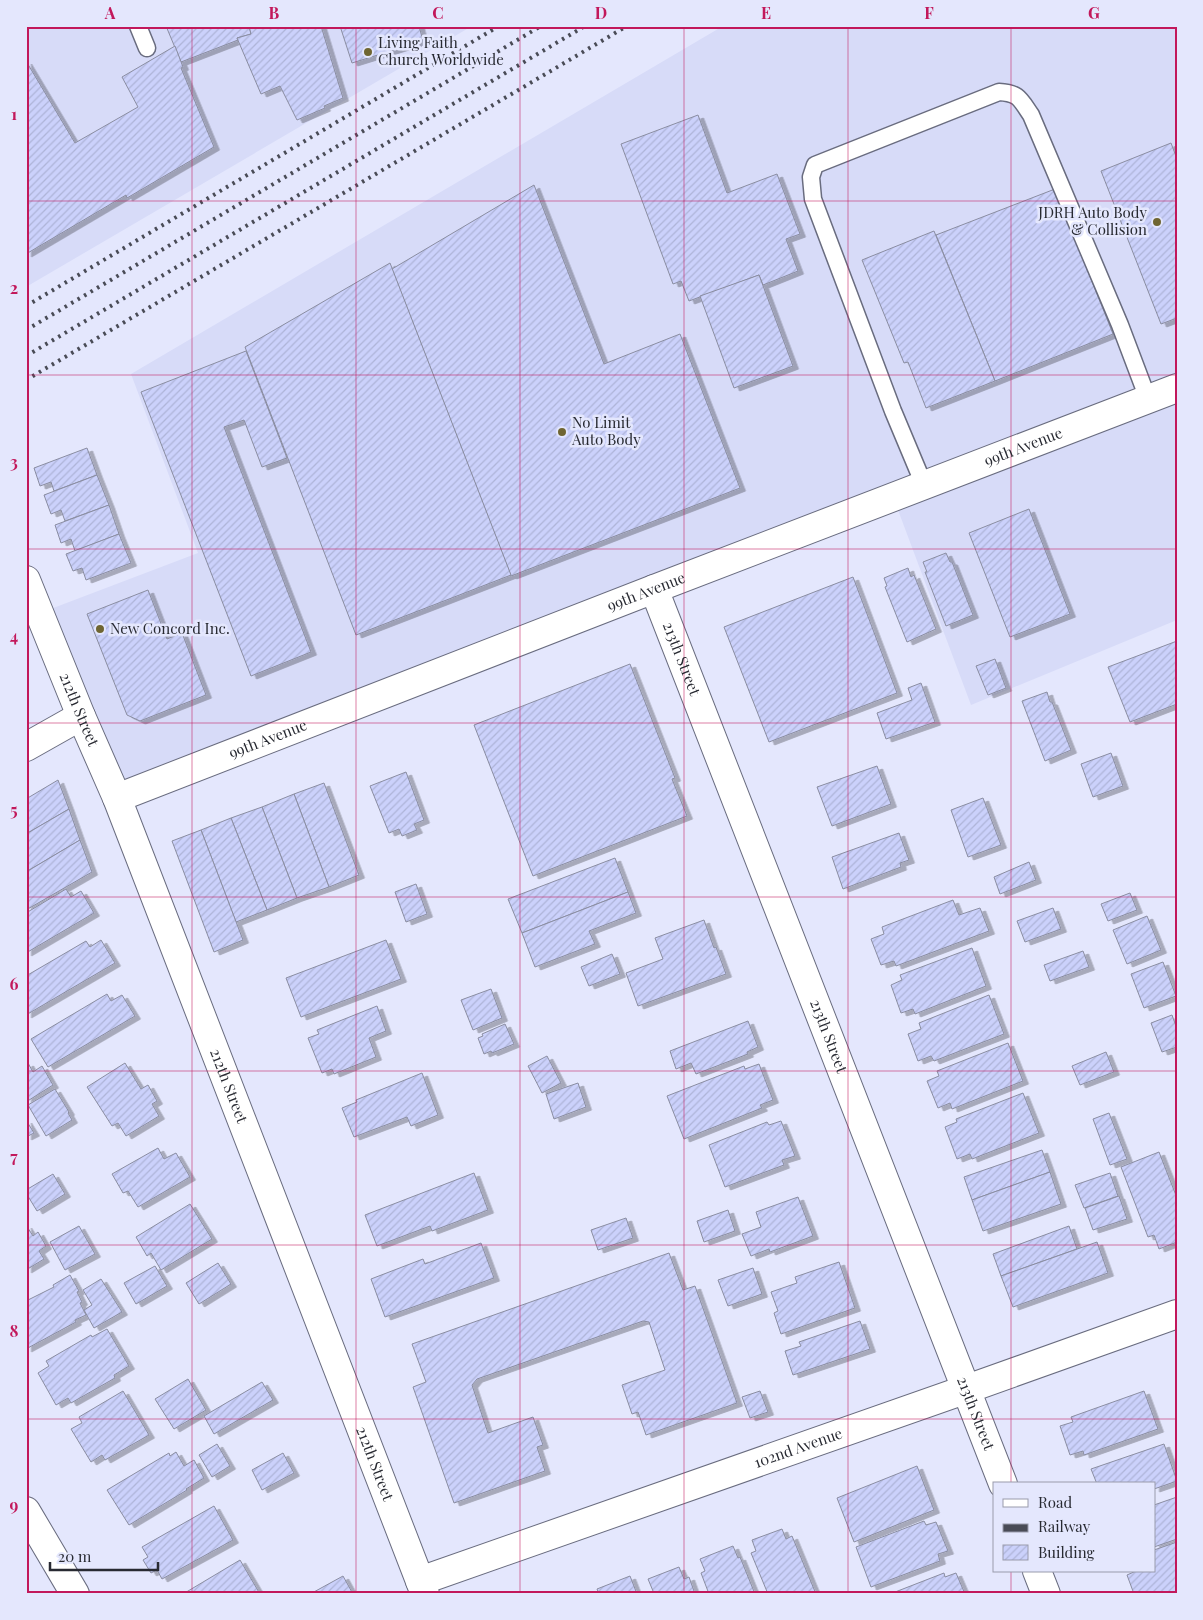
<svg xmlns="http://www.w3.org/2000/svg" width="1203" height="1620" font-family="'Playfair Display',serif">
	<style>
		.built { fill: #d7dbf8 }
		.building { fill: url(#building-hatch); stroke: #8a8da1; filter: url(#shadow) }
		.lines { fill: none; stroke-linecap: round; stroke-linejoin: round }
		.service-casing { stroke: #696c7f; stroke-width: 19 }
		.minor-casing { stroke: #696c7f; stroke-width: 30 }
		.service { stroke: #fff; stroke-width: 16 }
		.minor { stroke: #fff; stroke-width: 28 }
		.rail { stroke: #494b56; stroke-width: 4; stroke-dasharray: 2.5 5; stroke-linecap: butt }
		.grid { fill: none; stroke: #c2185b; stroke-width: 1; stroke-opacity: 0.55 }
		.poi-dot { fill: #6f6532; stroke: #e4e7fd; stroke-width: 2 }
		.labels { text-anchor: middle; stroke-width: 5; stroke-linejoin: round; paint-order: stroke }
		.poi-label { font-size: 15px; fill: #282a32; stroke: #e4e7fd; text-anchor: start }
		.street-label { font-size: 15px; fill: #282a32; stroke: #e4e7fd }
		.neatline { fill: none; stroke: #c2185b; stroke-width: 2 }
		.grid-label { font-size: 16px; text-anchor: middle; font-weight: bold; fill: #c2185b }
	</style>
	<defs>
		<pattern id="building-hatch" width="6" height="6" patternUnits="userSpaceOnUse" patternTransform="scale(1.25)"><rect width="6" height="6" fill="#cbd1fb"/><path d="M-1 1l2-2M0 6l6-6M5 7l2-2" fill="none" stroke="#aeb4d8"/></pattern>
		<filter id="shadow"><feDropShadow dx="5.5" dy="3" stdDeviation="0" flood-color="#0004"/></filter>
	</defs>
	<rect width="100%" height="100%" fill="#e4e7fd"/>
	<!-- built -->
	<g class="built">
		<path d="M26 26H472L26 287Z"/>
		<path d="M723 26H1177V620L971 705 898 510 127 804 48 610 198 553 131 374Z"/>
	</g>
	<!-- building -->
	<g class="building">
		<path d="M166 26H249L251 34 237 38 238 40 181 62Z"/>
		<path d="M249 26H321L343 98 324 106 325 108 297 120 280 86 261 94 237 38 251 34Z"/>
		<path d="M340 26H419L423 41 352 63Z"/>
		<path d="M175 46 183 67 181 68 214 147 127 198 126 195 26 254V61L75 143 138 107 122 77Z"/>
		<path d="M698 115 727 193 777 174 800 234 786 239 798 271 763 285 759 275 689 301 681 281 673 284 621 144Z"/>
		<path d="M1171 143 1177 159V318L1161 324 1101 171Z"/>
		<path d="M534 185 604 364 680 334 740 488 511 576 392 269Z"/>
		<path d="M1055 189 1113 334 995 381 936 235Z"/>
		<path d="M934 231 995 381 926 408 908 362 904 363 862 260Z"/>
		<path d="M390 263 511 575 356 635 245 347Z"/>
		<path d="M759 275 793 366 734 388 700 296Z"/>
		<path d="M246 351 287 458 262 467 244 420 224 427 311 652 251 676 141 392Z"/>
		<path d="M87 448 97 475 54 491 51 482 40 486 34 468Z"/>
		<path d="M97 475 109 505 65 521 61 510 51 514 44 495Z"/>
		<path d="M109 505 119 534 75 551 71 539 61 543 55 525Z"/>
		<path d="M1029 509 1070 614 1010 637 969 533Z"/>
		<path d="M119 534 131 563 86 580 82 568 73 571 66 554Z"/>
		<path d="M946 553 950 562H952L973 615 946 626 925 572H927L923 562Z"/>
		<path d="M908 568 911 577 914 575 936 629 907 642 885 587 887 586 884 578Z"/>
		<path d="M853 577 897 693 769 742 724 627Z"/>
		<path d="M148 590 167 639 182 633 206 695 140 721 127 715 87 614Z"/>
		<path d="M1177 641V704L1130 722 1108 667Z"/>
		<path d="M995 659 1006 688 988 695 976 666Z"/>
		<path d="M630 664 675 778 672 779 687 816 533 876 474 725Z"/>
		<path d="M921 683 935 722 886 739 877 713 912 700 908 688Z"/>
		<path d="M1047 692 1050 702H1052L1071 750 1045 761 1022 701Z"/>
		<path d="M1111 753 1123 786 1093 797 1081 764Z"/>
		<path d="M877 766 891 804 832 826 817 787Z"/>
		<path d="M406 772 424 820 414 824 417 830 402 836 399 829 389 833 370 786Z"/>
		<path d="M58 780 69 809 26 834V799Z"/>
		<path d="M324 783 359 875 329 887 294 794Z"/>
		<path d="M294 794 329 887 297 898 262 807Z"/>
		<path d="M983 798 1001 845 968 857 951 810Z"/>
		<path d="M262 807 297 898 267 910 231 818Z"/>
		<path d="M69 809 80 840 26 872V834Z"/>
		<path d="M231 818 267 910 236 922 201 830Z"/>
		<path d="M201 830 243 940 214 952 172 841Z"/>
		<path d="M899 833 909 860 900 863 901 867 843 889 832 857Z"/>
		<path d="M80 840 92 872 26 910V872Z"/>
		<path d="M615 858 628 892 522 933 508 899Z"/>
		<path d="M1029 862 1036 880 1000 894 994 877Z"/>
		<path d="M416 884 427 914 406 922 395 892Z"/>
		<path d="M66 889 71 897 81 891 94 913 26 953V913Z"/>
		<path d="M628 892 636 913 589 931 595 944 535 967 522 933Z"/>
		<path d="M1130 893 1137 910 1108 921 1101 904Z"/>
		<path d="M953 900 959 915 980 908 989 931 896 966 894 961 881 965 871 939 884 934 882 927Z"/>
		<path d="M1053 908 1061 929 1025 942 1017 921Z"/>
		<path d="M1147 916 1161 950 1127 964 1113 930Z"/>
		<path d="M704 920 714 948 716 947 726 974 638 1006 626 973 663 959 655 938Z"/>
		<path d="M101 940 115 963 26 1015V976L86 941 90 947Z"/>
		<path d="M386 940 401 979 301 1017 286 978Z"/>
		<path d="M972 948 986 986 915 1014 913 1009 901 1013 891 985 902 980 900 975Z"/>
		<path d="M1083 951 1089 967 1050 981 1044 965Z"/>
		<path d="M612 954 620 974 589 986 581 967Z"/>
		<path d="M1163 962 1176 996 1144 1008 1131 974Z"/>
		<path d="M491 989 502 1018 473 1030 461 1000Z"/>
		<path d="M107 994 111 1001 122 995 135 1016 48 1067 31 1039Z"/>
		<path d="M989 995 1004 1034 934 1061 931 1056 918 1061 908 1034 921 1029 919 1023Z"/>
		<path d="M377 1006 386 1031 369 1038 376 1057 334 1074 332 1069 322 1073 308 1038 319 1034 317 1030Z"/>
		<path d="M1172 1015 1177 1029V1047L1162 1052 1151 1023Z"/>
		<path d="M748 1021 758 1047 747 1052 748 1054 696 1074 691 1063 676 1069 670 1051Z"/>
		<path d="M505 1024 514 1044 492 1053 491 1051 484 1054 478 1038 483 1036 482 1034Z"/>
		<path d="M1008 1043 1023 1081 952 1109 950 1103 938 1108 927 1081 939 1076 937 1071Z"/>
		<path d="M1106 1052 1114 1072 1080 1085 1072 1066Z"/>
		<path d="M547 1056 561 1083 542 1093 528 1066Z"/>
		<path d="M28 1063 33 1072 42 1066 53 1085 26 1102V1064Z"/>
		<path d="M125 1063 141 1089 148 1085 157 1101 152 1104 159 1116 126 1136 118 1123 112 1126 87 1087Z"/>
		<path d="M759 1064 773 1100 760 1105 762 1108 684 1139 667 1096 744 1066 745 1069Z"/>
		<path d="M422 1073 438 1115 411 1126 407 1117 354 1137 342 1108 357 1102 356 1100Z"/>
		<path d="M578 1083 586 1107 554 1119 546 1094Z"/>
		<path d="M55 1089 69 1112 68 1113 72 1120 46 1136 28 1105Z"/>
		<path d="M1023 1093 1039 1133 972 1159 970 1154 957 1159 945 1127 957 1122 956 1119Z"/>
		<path d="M1109 1113 1127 1159 1110 1165 1093 1119Z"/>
		<path d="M26 1120 34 1133 26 1137Z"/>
		<path d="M781 1121 795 1156 782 1160 784 1165 725 1187 709 1145 767 1122 769 1125Z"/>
		<path d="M158 1148 164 1159 176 1153 190 1177 138 1207 128 1191 123 1193 112 1174Z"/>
		<path d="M1042 1150 1050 1172 972 1200 964 1177Z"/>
		<path d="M1159 1152 1177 1198V1242L1159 1249 1154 1235 1148 1237 1121 1167Z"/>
		<path d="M1050 1172 1061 1204 983 1231 972 1200Z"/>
		<path d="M474 1173 488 1210 432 1231 430 1226 377 1246 365 1215Z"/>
		<path d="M1110 1173 1118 1196 1084 1208 1075 1185Z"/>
		<path d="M53 1174 65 1194 37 1211 26 1193V1190Z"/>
		<path d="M1119 1196 1127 1219 1093 1230 1085 1208Z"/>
		<path d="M798 1197 813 1236 770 1252 769 1249 751 1256 742 1234 761 1227 756 1212Z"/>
		<path d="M190 1204 212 1239 161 1270 151 1253 147 1256 136 1237Z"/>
		<path d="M728 1210 735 1231 704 1242 697 1221Z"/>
		<path d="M626 1218 633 1238 598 1250 591 1230Z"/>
		<path d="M26 1225 33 1236 38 1232 46 1246 39 1251 44 1259 26 1270Z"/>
		<path d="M79 1226 95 1254 65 1270 50 1242Z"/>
		<path d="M1069 1226 1077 1249 1001 1276 993 1254Z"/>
		<path d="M1097 1242 1108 1273 1013 1307 1001 1276Z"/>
		<path d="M481 1243 494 1278 385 1317 371 1279 423 1259 425 1264Z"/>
		<path d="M669 1253 683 1290 695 1286 737 1403 646 1435 638 1412 632 1414 622 1385 665 1370 649 1322 643 1321 477 1379 472 1385 488 1433 533 1417 543 1445 537 1447 545 1471 454 1503 413 1387 426 1382 412 1344Z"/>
		<path d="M839 1262 855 1308 781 1334 774 1313 778 1311 771 1292 797 1283 795 1277Z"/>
		<path d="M218 1263 231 1284 199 1304 186 1283Z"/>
		<path d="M155 1266 167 1286 136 1304 124 1283Z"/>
		<path d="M753 1268 762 1294 728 1306 718 1280Z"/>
		<path d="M70 1275 79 1291 77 1292 82 1302 80 1303 86 1315 75 1320 76 1322 26 1349V1301L54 1287 53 1285Z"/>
		<path d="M101 1279 122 1312 94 1328 84 1310 92 1305 83 1290Z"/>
		<path d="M860 1321 870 1349 793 1375 785 1351 801 1346 799 1342Z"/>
		<path d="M107 1329 129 1366 114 1375 115 1378 71 1403 68 1398 56 1405 38 1373 49 1366 46 1361 91 1335 92 1337Z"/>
		<path d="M188 1379 206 1410 174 1429 155 1399Z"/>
		<path d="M262 1382 273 1400 214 1434 204 1416Z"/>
		<path d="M123 1391 149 1435 105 1460 102 1455 91 1462 71 1429 82 1423 79 1417Z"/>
		<path d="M760 1391 768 1412 750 1418 742 1397Z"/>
		<path d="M1144 1391 1158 1429 1084 1455 1083 1451 1070 1455 1060 1426 1073 1422 1071 1417Z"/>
		<path d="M217 1444 230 1466 212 1477 199 1455Z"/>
		<path d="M1164 1444 1177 1481 1154 1489V1484H1097L1091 1469Z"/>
		<path d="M176 1452 184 1466 194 1460 204 1478 186 1489 187 1490 129 1525 107 1490 169 1453 170 1456Z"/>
		<path d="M283 1453 294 1473 262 1490 252 1470Z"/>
		<path d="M917 1466 934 1510 854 1542 837 1498Z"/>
		<path d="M1177 1497V1539L1154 1547V1505Z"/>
		<path d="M214 1506 233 1540 162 1579 157 1570 151 1573 143 1560 148 1557 142 1547Z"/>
		<path d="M924 1521 926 1525 936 1522 948 1551 938 1554 940 1561 871 1587 856 1547Z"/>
		<path d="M782 1529 786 1539 792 1536 816 1594H768L751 1553 756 1551 752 1540Z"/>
		<path d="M1177 1542V1594H1134L1127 1575 1136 1571H1154V1550Z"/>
		<path d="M733 1546 738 1558 740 1557 755 1594H709L701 1573 705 1571 700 1559Z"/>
		<path d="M240 1560 260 1594H183Z"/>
		<path d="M679 1567 684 1579 689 1577 695 1594H648L653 1591 648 1579Z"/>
		<path d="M944 1573 945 1577 956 1573 965 1594H890Z"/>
		<path d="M343 1576 353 1594 312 1593Z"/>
		<path d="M630 1576 637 1594H599L597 1589Z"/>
	</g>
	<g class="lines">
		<defs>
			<g id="service">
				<path d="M138 26 147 48"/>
				<path d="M924 485 893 411 813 199 811 177 815 165 999 92C1019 93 1020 99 1031 115L1120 325 1148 399"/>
			</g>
			<g id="minor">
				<path id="s1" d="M26 580 81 716 117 798 425 1594"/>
				<path id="s2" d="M654 589 1003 1484"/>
				<path d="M26 747 81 716"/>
				<path id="s3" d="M117 798 654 589 1177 388"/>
				<path d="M26 1511 75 1594"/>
				<path d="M1037 1571 1046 1594"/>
				<path id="s4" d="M420 1581 967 1389 1177 1314"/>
			</g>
		</defs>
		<!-- service casing -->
		<use href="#service" class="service-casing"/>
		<!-- minor casing -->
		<use href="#minor" class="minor-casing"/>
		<!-- service -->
		<use href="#service" class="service"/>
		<!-- minor -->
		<use href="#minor" class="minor"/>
		<!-- rail -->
		<g class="rail">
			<path d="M26 306 499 26"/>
			<path d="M26 330 541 26"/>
			<path d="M26 356 585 26"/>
			<path d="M26 380 627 26"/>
		</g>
	</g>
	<!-- grid -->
	<path class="grid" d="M192 26V1594M356 26V1594M520 26V1594M684 26V1594M848 26V1594M1011 26V1484M26 201H1177M26 375H1177M26 549H1177M26 723H1177M26 897H1177M26 1071H1177M26 1245H1177M26 1419H1177M1011 1571V1594"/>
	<!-- markers -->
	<g class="poi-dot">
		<circle cx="368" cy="52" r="5"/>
		<circle cx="1157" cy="222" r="5"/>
		<circle cx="562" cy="432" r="5"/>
		<circle cx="100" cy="629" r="5"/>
	</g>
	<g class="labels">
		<!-- poi labels -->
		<g class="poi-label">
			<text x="378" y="48">Living Faith<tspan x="378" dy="17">Church Worldwide</tspan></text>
			<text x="1147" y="218" text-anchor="end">JDRH Auto Body<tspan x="1147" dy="17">&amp; Collision</tspan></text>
			<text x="572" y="428">No Limit<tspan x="572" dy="17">Auto Body</tspan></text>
			<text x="110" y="634">New Concord Inc.</text>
		</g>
		<!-- street labels -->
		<g class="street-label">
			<text dy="5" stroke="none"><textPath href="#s3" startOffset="972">99th Avenue</textPath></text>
			<text dy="5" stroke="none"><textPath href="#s3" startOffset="568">99th Avenue</textPath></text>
			<text dy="5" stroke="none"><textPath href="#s2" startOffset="75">213th Street</textPath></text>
			<text dy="5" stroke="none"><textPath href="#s1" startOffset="140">212th Street</textPath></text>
			<text dy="5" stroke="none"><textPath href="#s3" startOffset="162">99th Avenue</textPath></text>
			<text dy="5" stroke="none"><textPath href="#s2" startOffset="480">213th Street</textPath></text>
			<text dy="5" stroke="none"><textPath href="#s1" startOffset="545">212th Street</textPath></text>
			<text dy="5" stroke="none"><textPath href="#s2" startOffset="885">213th Street</textPath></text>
			<text dy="5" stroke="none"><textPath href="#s4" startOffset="401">102nd Avenue</textPath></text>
			<text dy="5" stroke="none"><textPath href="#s1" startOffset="950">212th Street</textPath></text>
		</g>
	</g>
	<!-- border -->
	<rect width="1203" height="1620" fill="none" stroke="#e4e7fd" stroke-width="55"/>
	<!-- legend -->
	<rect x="993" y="1482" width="162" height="90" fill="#e4e7fd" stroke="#999bac"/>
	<rect x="1003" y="1499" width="25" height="8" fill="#ffffff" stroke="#999bac"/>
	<text x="1038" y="1508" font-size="15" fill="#282a32">Road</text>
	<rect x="1003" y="1524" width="25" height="8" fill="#494b56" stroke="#999bac"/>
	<text x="1038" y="1532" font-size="15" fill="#282a32">Railway</text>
	<rect x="1003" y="1545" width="25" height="15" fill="url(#building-hatch)" stroke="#999bac"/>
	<text x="1038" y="1558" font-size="15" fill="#282a32">Building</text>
	<!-- scale -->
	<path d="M50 1562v8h108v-8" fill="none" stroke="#282a32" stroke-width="2.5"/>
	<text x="58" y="1562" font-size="15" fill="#282a32" stroke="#e4e7fd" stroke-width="4" paint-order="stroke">20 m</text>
	<rect x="28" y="28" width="1148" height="1564" class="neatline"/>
	<g class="grid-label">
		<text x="110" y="19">A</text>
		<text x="274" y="19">B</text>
		<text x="438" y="19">C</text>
		<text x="601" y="19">D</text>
		<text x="766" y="19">E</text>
		<text x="929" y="19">F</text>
		<text x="1094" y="19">G</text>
		<text x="14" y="120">1</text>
		<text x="14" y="294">2</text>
		<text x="14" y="468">3</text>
		<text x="14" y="642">4</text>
		<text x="14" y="816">5</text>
		<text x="14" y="990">6</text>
		<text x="14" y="1163">7</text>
		<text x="14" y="1337">8</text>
		<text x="14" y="1511">9</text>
	</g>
</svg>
